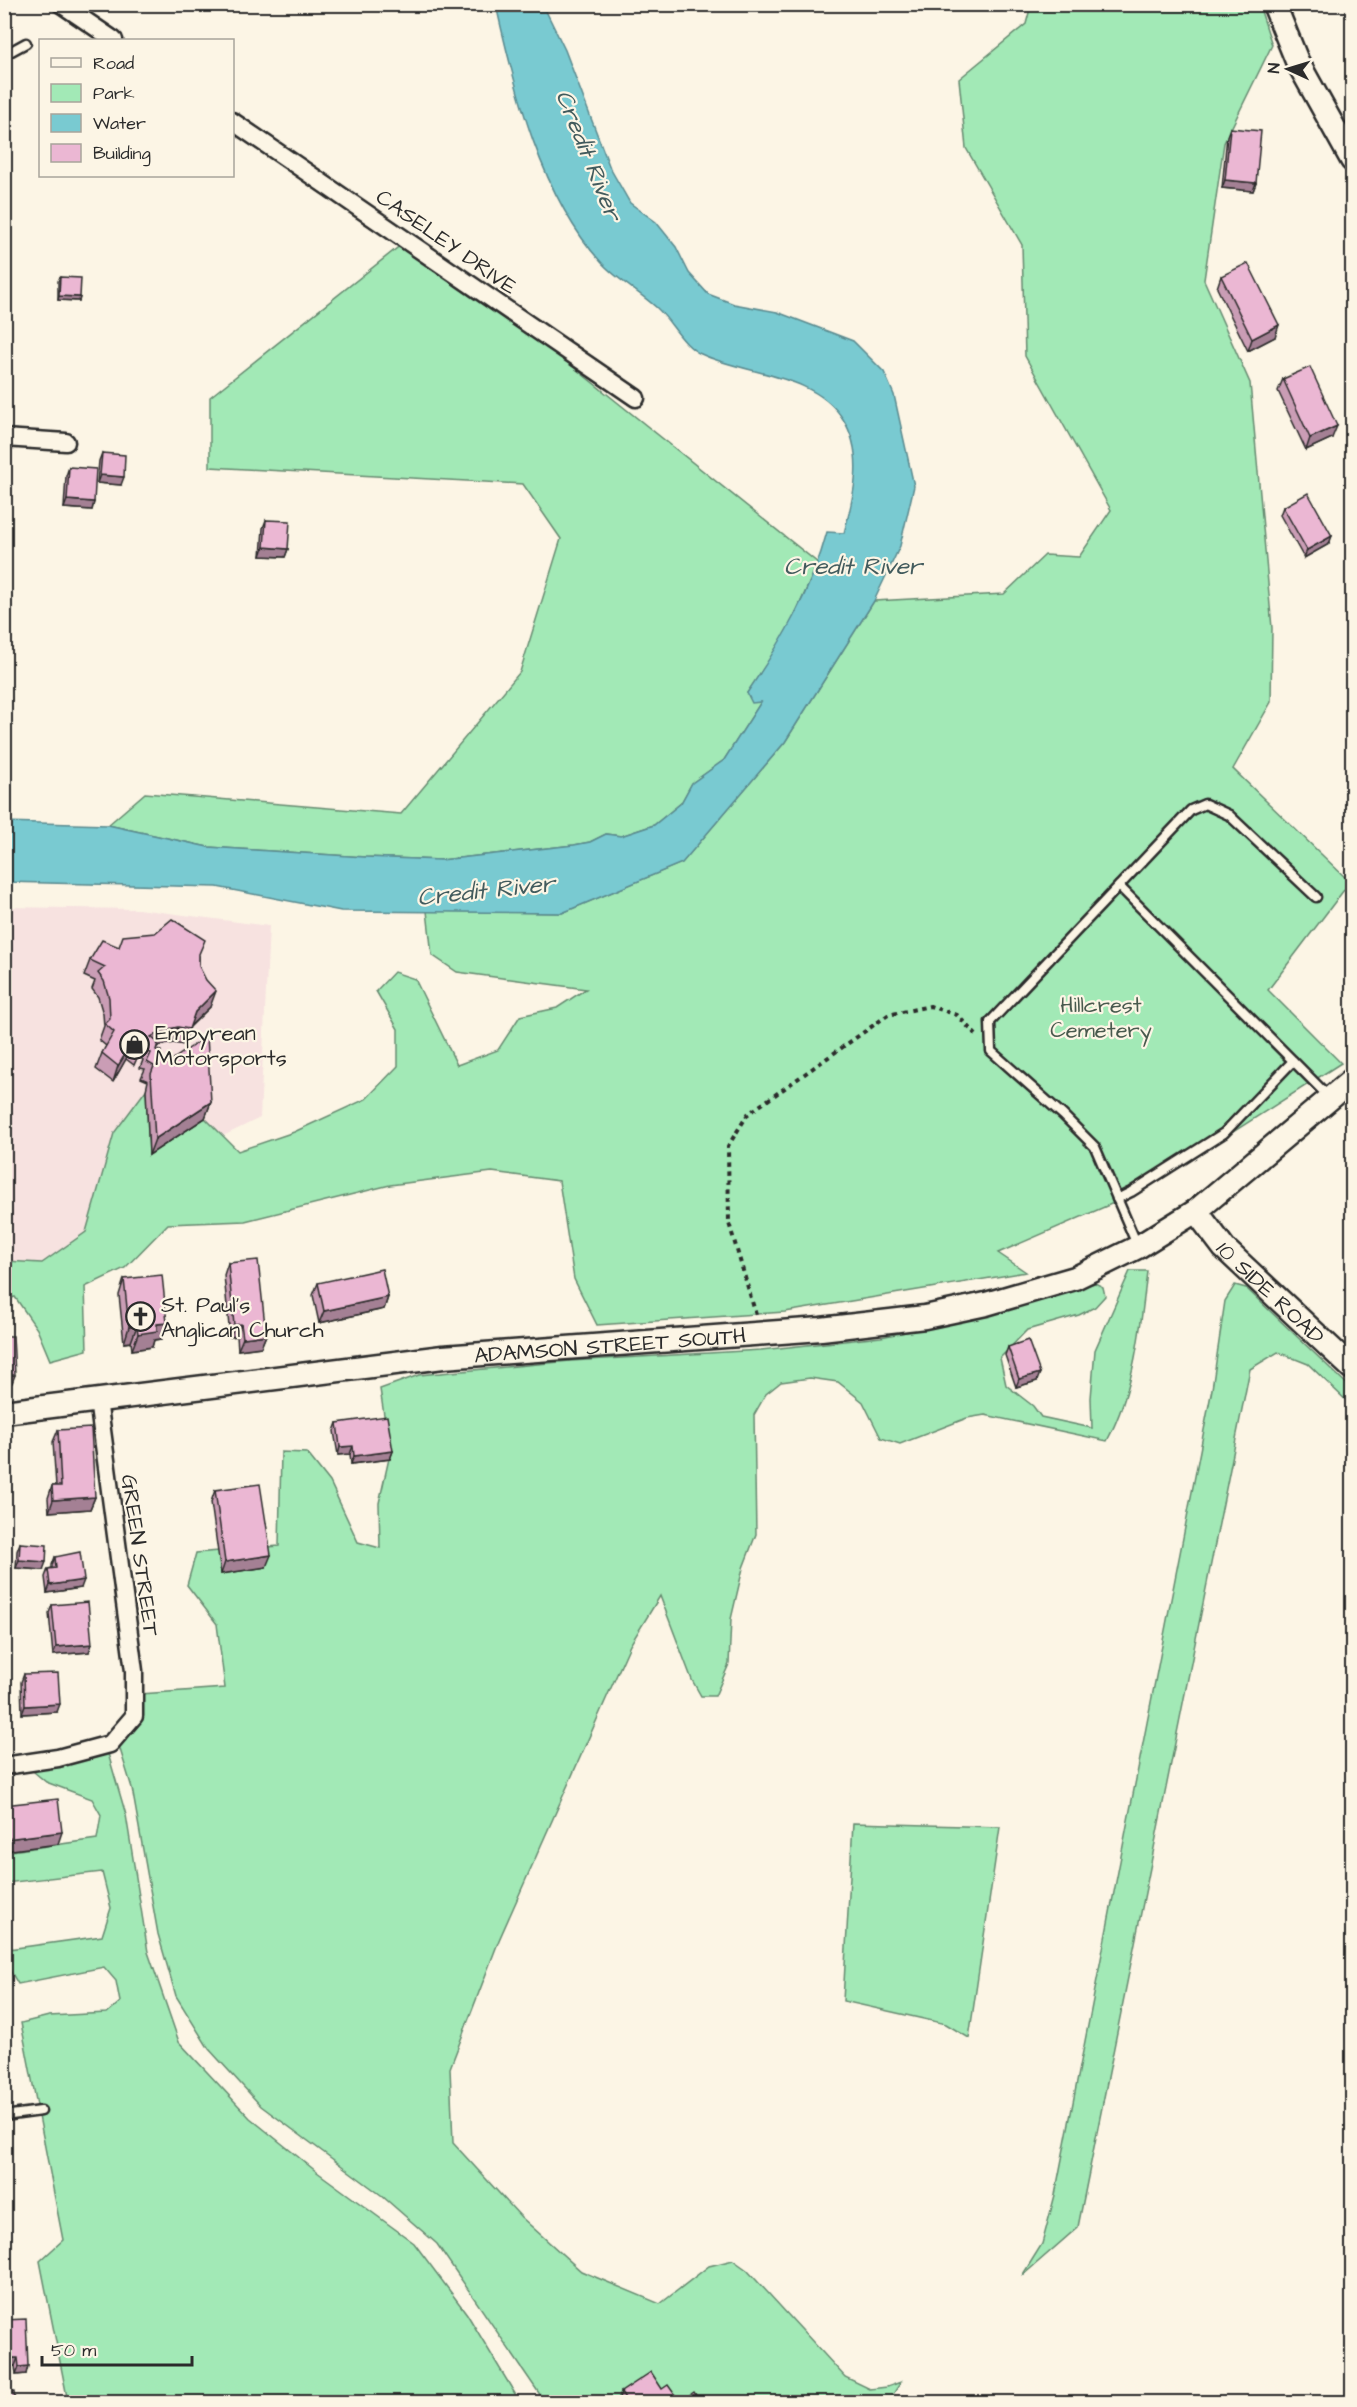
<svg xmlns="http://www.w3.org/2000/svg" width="1357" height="2407" font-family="'Architects Daughter',sans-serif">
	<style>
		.built { fill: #f7e2e0 }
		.green { fill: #a2e9b6; stroke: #668a70; stroke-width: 1.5 }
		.water { fill: #79cad1; stroke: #5a8a8f; stroke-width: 1.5 }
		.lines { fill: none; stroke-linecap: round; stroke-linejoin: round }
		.lane-casing { stroke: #2b2b2b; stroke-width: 13 }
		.street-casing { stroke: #2b2b2b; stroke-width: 21 }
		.secondary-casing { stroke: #2b2b2b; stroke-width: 27 }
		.path { stroke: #2b2b2b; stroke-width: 4; stroke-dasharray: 4.5 4.5; stroke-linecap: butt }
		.lane { stroke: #fcf5e5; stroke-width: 8 }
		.street { stroke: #fcf5e5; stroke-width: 16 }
		.secondary { stroke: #fcf5e5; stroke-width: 22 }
		.wall { fill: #ca9db5; stroke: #2b2b2b; stroke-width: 1.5 }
		.shaded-wall { fill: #a48094; stroke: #2b2b2b; stroke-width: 1.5 }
		.building { fill: #ebb7d3; stroke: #2b2b2b; stroke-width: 1.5 }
		.labels { text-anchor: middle; stroke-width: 4.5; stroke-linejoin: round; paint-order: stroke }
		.street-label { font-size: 22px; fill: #2b2b2b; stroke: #fcf5e5 }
		.park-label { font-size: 22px; fill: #495a4e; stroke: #fcf5e5 }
		.poi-label { font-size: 22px; fill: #2b2b2b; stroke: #fcf5e5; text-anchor: start }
		.water-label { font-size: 24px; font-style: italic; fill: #425b5d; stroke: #fcf5e5 }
	</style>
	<rect width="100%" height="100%" fill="#fcf5e5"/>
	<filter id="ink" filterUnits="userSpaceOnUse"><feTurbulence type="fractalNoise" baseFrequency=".0167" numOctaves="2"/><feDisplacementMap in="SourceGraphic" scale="12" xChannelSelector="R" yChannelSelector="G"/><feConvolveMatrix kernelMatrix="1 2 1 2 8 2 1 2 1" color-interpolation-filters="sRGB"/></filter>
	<g filter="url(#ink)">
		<!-- built -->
		<path class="built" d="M4 907 138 909 269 926 260 1118 151 1171 62 1269 5 1271Z"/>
		<!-- green -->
		<g class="green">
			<path d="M1031 5H1259L1272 45 1224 143 1204 280 1250 383 1272 628 1271 702 1233 769 1350 882 1268 990 1341 1063 1139 1192 998 1253 1026 1272 785 1312 597 1325 574 1279 559 1181 492 1172 390 1185 245 1221 168 1224 125 1268 85 1287 87 1350 50 1360 37 1329 15 1297 5 1300V1261L42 1263 86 1232 114 1133 146 1090 149 1154 205 1118 238 1151 294 1132 366 1099 398 1066V1029L376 991 394 972 415 979 457 1065 498 1050 520 1016 557 1008 586 989 457 972 432 955 427 911 562 913 682 863 785 742 874 601 1004 594 1045 555 1079 557 1111 510 1025 356 1022 245 966 148 959 79 1026 24Z"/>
			<path d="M411 237 818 563 786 635 747 693 761 702 724 760 692 783 681 803 654 825 621 836 606 834 590 842 574 845 441 860 365 857 208 847 108 825 145 793 401 814 520 672 561 539 523 484 210 467V397Z"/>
			<path d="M1130 1271H1147C1141 1328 1134 1390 1107 1441L985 1415 967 1418 900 1444 881 1438 863 1402 838 1382 810 1378 781 1382 766 1394 754 1415 756 1534 743 1568 731 1619 729 1664 715 1696H701L692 1680 660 1596 630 1645 499 1940 450 2068 453 2143 521 2217 581 2271 660 2304 709 2266 733 2260 747 2270 845 2377 870 2389 887 2387 901 2382 888 2402H545L437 2244 381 2195 261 2106 209 2049 176 1996 158 1934 132 1788 119 1746 130 1733 140 1694 225 1688 217 1624 187 1585 196 1553 279 1546 281 1452 307 1453 330 1482 358 1542 380 1548 379 1503 390 1454 380 1389 419 1375 570 1361 761 1350 881 1337 984 1316 1095 1283 1103 1287 1105 1296 1095 1307 1079 1315 1027 1330 1000 1358 1006 1385 1033 1406 1041 1417 1092 1428 1091 1398 1095 1350Z"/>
			<path d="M1235 1285 1246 1288 1352 1389V1406L1308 1364 1278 1352 1250 1369 1078 2227 1022 2276 1042 2244 1055 2195 1212 1389 1225 1301Z"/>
			<path d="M107 1750 126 1815 148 1952 179 2042 250 2118 317 2172 414 2243 467 2314 520 2402H68L40 2261 63 2240 21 2023 49 2016 107 2013 120 2002 116 1981 104 1967 18 1984 5 1962 9 1949 102 1936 111 1908 102 1872 5 1883 4 1852 97 1839 101 1815 92 1799 46 1782 34 1772 35 1759Z"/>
			<path d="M853 1823 1000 1827 969 2038 946 2024 843 2001Z"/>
		</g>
		<!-- water -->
		<path class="water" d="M496 5H545L546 11 565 50 610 168 630 203 656 222 676 247 689 273 708 294 734 304 777 312 853 341 884 372 894 395 914 486 900 546 874 601 785 742 682 863 562 913 341 911 217 887 5 882V822L108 825 208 847 365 857 441 860 574 845 590 842 606 834 621 836 654 825 681 803 692 783 724 760 761 702 752 703 747 693C782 641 811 592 827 532L844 533C854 496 865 454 843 419 814 373 746 375 701 354 683 346 672 322 657 308 640 292 617 280 601 262 541 196 515 90 496 5Z"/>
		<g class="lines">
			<defs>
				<g id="lane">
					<path d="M4 55 26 43"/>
					<path d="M1119 886 1330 1098"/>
					<path d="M1117 1199 1131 1192 1224 1133 1293 1061"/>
					<path d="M1138 1247 1095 1147 1063 1115 991 1051 990 1022 1191 810 1205 804 1229 815 1316 897"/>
					<path d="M4 2116 41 2111"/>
				</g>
				<g id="street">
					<path d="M61 4 114 40"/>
					<path d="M232 121 636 398"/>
					<path d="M4 438 66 442"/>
					<path d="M4 1766 58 1758 110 1744 134 1716V1671L98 1400"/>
				</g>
				<g id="secondary">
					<path d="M1274 4 1297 61 1352 160"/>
					<path id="s1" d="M1196 1211 1224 1248 1352 1368"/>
					<path id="s2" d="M4 1412 443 1357 821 1329 925 1317 986 1304 1075 1278 1138 1247 1196 1211 1352 1080"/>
				</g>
			</defs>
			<!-- lane casing -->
			<use href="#lane" class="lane-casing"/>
			<!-- street casing -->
			<use href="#street" class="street-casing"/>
			<!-- secondary casing -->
			<use href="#secondary" class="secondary-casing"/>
			<!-- path -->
			<path class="path" d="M756 1315 729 1223 728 1146 748 1114 888 1015 930 1006 957 1015 976 1035"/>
			<!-- lane -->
			<use href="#lane" class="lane"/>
			<!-- street -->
			<use href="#street" class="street"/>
			<!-- secondary -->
			<use href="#secondary" class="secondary"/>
		</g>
		<!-- wall -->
		<g class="wall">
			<path d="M1230 128 1256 183 1253 191 1222 188 1227 136Z"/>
			<path d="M1221 276 1275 337 1248 351 1217 288Z"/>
			<path d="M60 277 80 297 79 301 58 300V281Z"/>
			<path d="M1283 379 1332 438 1306 450 1278 391Z"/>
			<path d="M102 453 121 485 97 483 99 461Z"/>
			<path d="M69 467 94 502 92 510 64 508 66 476Z"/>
			<path d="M1283 507 1329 544 1304 558 1280 515Z"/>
			<path d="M266 520 288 549 285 557 261 556 263 528Z"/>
			<path d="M119 947 199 956V966L210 1007 190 1027 183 1045 173 1043 158 1046 157 1047 156 1050 159 1060 211 1102 205 1118 149 1155 146 1090 148 1081 141 1078 145 1069 140 1068 143 1060 138 1056 134 1065 126 1059 113 1082 96 1069 102 1053 106 1046 99 1040 104 1026 103 1014 98 997 92 989 95 981 84 976 90 960Z"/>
			<path d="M228 1263 266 1335 261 1347 238 1350 237 1336 230 1337 224 1275Z"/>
			<path d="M124 1279 161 1339 154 1340 152 1347 132 1350 131 1342 124 1343 119 1295Z"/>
			<path d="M318 1283 388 1297 384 1309 319 1323 313 1295Z"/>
			<path d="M1008 1347 1037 1381 1016 1387 1005 1355Z"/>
			<path d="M337 1423 393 1451 390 1459 351 1464 350 1454 338 1455 334 1431Z"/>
			<path d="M58 1430 95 1497 90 1509 49 1512 48 1498 52 1486H56L53 1442Z"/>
			<path d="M215 1490 266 1567 221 1574 211 1502Z"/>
			<path d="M20 1543 43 1570 16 1568 17 1551Z"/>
			<path d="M55 1557 81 1588 47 1593 45 1577 48 1569 52 1568V1565Z"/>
			<path d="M52 1605 92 1644 89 1652 53 1655 49 1613Z"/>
			<path d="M24 1674 57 1712 22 1714 21 1682Z"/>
			<path d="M4 1805 58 1844 4 1851Z"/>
			<path d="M4 2320 26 2374 16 2375 15 2366H4Z"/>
			<path d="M662 2389 680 2402 701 2403H617L621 2392Z"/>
		</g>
		<!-- shaded-wall -->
		<g class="shaded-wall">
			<path d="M1225 180 1256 183 1253 191 1222 188Z"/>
			<path d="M59 296 80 297 79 301 58 300Z"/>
			<path d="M1279 325 1275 337 1248 351 1252 339Z"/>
			<path d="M1337 426 1332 438 1306 450 1310 438Z"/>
			<path d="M100 475 124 477 121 485 97 483Z"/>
			<path d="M67 500 94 502 92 510 64 508Z"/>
			<path d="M1332 536 1329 544 1304 558 1307 550Z"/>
			<path d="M264 547 288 549 285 557 261 556Z"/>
			<path d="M216 991 210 1007 189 1027 195 1012Z"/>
			<path d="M178 1027 173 1043 158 1046 147 1052 151 1037 164 1030Z"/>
			<path d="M132 1043 126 1059 113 1082 118 1066Z"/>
			<path d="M211 1102 205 1118 149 1155 155 1139Z"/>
			<path d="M388 1297 384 1309 319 1323 324 1311Z"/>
			<path d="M167 1323 161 1339 154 1340 152 1347 132 1350 138 1334 157 1324Z"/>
			<path d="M241 1324 237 1336 230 1337 234 1325Z"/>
			<path d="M137 1326 131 1342 124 1343 129 1327Z"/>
			<path d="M266 1335 261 1347 238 1350 243 1338Z"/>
			<path d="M1040 1373 1037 1381 1016 1387 1019 1379Z"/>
			<path d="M4 1375H15L12 1383H4Z"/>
			<path d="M353 1446 350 1454 338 1455 340 1447Z"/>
			<path d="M393 1451 390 1459 351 1464 354 1456Z"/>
			<path d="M95 1497 90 1509 49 1512 53 1500Z"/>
			<path d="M271 1555 266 1567 221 1574 225 1562Z"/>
			<path d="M19 1560 46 1562 43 1570 16 1568Z"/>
			<path d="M84 1580 81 1588 47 1593 50 1585Z"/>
			<path d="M92 1644 89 1652 53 1655 56 1647Z"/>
			<path d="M60 1704 57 1712 22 1714 25 1706Z"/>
			<path d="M62 1832 58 1844 4 1851V1844L6 1839Z"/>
			<path d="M4 2271H9L6 2279H4Z"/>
			<path d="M4 2358H18L15 2366H4Z"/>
			<path d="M28 2366 26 2374 16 2375 19 2367Z"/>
		</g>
		<!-- building -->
		<g class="building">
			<path d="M1230 128 1261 131 1256 183 1225 180Z"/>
			<path d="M1248 263 1279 325 1252 339 1221 276Z"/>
			<path d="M60 277 81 278 80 297 59 296Z"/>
			<path d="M1310 367 1337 426 1310 438 1283 379Z"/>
			<path d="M102 453 125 455 124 477 100 475Z"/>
			<path d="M69 467 96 469 94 502 67 500Z"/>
			<path d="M1308 493 1332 536 1307 550 1283 507Z"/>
			<path d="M266 520 290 521 288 549 264 547Z"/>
			<path d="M172 919 205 940 199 954V966L206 980 216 991 195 1012 189 1029 178 1027 164 1030 151 1037 158 1043 156 1050 161 1051 159 1060 166 1064 207 1036 211 1102 155 1139 151 1074 154 1066 147 1062 151 1053 146 1052 149 1045 143 1041 139 1050 132 1043 118 1066 102 1053 114 1032 105 1024 110 1019 109 998 104 981 98 973 105 967 90 960 102 940 119 947 123 936 155 933Z"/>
			<path d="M258 1260 266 1335 243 1338 241 1324 234 1325 228 1263Z"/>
			<path d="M382 1269 388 1297 324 1311 318 1283Z"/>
			<path d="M162 1275 167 1323 157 1324V1331L138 1334 137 1326 129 1327 124 1279Z"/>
			<path d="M4 1336H13L15 1375H4Z"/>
			<path d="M1028 1340 1040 1373 1019 1379 1008 1347Z"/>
			<path d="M387 1416 393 1451 354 1456 353 1446 340 1447 337 1423Z"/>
			<path d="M91 1428 95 1497 53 1500 52 1486H61L58 1430Z"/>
			<path d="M4 1454H6L5 1480H4Z"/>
			<path d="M260 1484 271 1555 225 1562 215 1490Z"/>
			<path d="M20 1543 47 1545 46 1562 19 1560Z"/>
			<path d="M80 1552 84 1580 50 1585 48 1569 56 1568 55 1557Z"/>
			<path d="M88 1602 92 1644 56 1647 52 1605Z"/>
			<path d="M4 1648 8 1663 4 1664Z"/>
			<path d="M58 1673 60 1704 25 1706 24 1674Z"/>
			<path d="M58 1799 62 1832 6 1839 4 1823V1805Z"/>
			<rect x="4" y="2258" width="5" height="13"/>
			<path d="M26 2319 28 2366 19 2367 18 2358H4V2320Z"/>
			<path d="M651 2372 662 2389 668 2385 680 2402 694 2392 701 2403H628L621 2392Z"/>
			<path d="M14 2392 15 2403H4V2393Z"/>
			<path d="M85 2396V2403H39L38 2399Z"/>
		</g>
	</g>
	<!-- icons -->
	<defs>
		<symbol id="shop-ring" viewBox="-11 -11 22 22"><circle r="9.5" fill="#fcf5e5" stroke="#2b2b2b" stroke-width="1.5"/><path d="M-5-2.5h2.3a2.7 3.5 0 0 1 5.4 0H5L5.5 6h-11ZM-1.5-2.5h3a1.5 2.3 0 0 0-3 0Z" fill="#2b2b2b"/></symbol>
		<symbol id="church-ring" viewBox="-11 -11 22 22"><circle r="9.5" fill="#fcf5e5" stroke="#2b2b2b" stroke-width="1.5"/><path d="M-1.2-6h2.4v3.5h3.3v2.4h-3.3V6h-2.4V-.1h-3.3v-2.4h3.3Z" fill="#2b2b2b"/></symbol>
	</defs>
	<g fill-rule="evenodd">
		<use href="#shop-ring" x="118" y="1028" width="33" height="33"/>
		<use href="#church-ring" x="124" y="1300" width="33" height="33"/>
	</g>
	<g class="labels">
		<!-- street labels -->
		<g class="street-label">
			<text transform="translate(447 241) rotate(35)" y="8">CASELEY DRIVE</text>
			<text dy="8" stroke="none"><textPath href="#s1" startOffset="111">10 SIDE ROAD</textPath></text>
			<text dy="8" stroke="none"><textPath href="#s2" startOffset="610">ADAMSON STREET SOUTH</textPath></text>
			<text transform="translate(141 1555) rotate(82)" y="8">GREEN STREET</text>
		</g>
		<!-- park labels -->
		<g class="park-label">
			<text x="1101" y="1012">Hillcrest<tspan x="1101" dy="25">Cemetery</tspan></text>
		</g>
		<!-- poi labels -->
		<g class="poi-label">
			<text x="155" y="1040">Empyrean<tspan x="155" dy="25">Motorsports</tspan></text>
			<text x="161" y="1312">St. Paul's<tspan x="161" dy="25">Anglican Church</tspan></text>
		</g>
		<!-- water labels -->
		<g class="water-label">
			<text transform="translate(589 155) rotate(68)" y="8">Credit River</text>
			<text x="853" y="574">Credit River</text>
			<text transform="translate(486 890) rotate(-6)" y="8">Credit River</text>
		</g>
	</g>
	<!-- margin -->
	<rect width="1357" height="2407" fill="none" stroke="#fcf5e5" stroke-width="24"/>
	<rect x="12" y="12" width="1333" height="2383" fill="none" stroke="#2b2b2b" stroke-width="2" filter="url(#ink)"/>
	<!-- legend -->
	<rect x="39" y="39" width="195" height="138" fill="#fcf5e5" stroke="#a8a49b" stroke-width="1.5"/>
	<rect x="51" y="58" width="30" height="9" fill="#fcf5e5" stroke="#a8a49b" stroke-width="1.5"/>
	<text x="93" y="69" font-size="18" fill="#2b2b2b">Road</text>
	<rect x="51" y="84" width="30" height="18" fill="#a2e9b6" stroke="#a8a49b" stroke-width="1.5"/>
	<text x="93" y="99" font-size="18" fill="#2b2b2b">Park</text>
	<rect x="51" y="114" width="30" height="18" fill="#79cad1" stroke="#a8a49b" stroke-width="1.5"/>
	<text x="93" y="129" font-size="18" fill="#2b2b2b">Water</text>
	<rect x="51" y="144" width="30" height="18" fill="#ebb7d3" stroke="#a8a49b" stroke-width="1.5"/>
	<text x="93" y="159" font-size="18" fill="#2b2b2b">Building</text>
	<!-- north arrow -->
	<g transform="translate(1288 69) rotate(274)" stroke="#fcf5e5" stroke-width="4.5" paint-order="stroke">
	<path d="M0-4.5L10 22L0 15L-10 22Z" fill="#2b2b2b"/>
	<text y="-9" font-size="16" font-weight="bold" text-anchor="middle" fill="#2b2b2b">N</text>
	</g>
	<!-- scale -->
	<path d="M42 2356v9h150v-9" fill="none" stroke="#2b2b2b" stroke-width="3"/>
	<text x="51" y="2356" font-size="18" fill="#2b2b2b" stroke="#fcf5e5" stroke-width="4.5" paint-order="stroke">50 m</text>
</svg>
